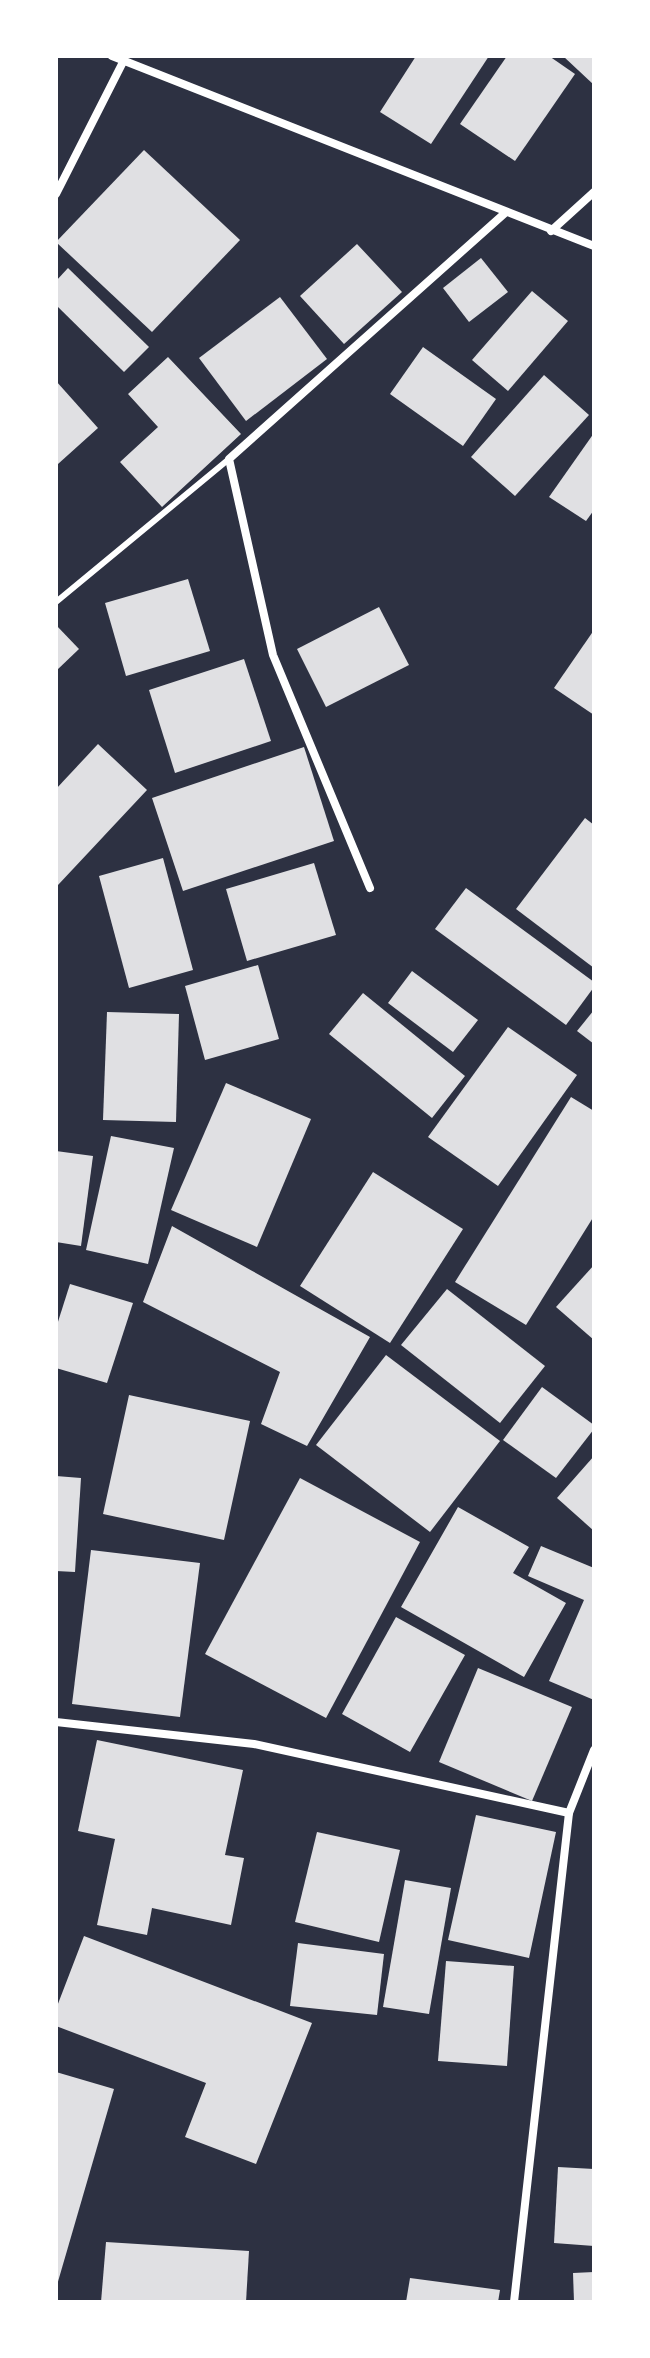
<svg xmlns="http://www.w3.org/2000/svg" width="650" height="2358" font-family="'Archivo Narrow',sans-serif">
	<style>
		.building { fill: #e0e0e3 }
		.lines { fill: none; stroke-linecap: round; stroke-linejoin: round }
		.service { stroke: #fff; stroke-width: 6 }
		.minor { stroke: #fff; stroke-width: 8 }
	</style>
	<rect width="100%" height="100%" fill="#2d3142"/>
	<!-- building -->
	<g class="building">
		<path d="M416 56H489L431 144 380 112Z"/>
		<path d="M507 56H549L575 74 515 161 460 124Z"/>
		<path d="M563 56H594V85Z"/>
		<path d="M144 150 240 240 152 332 56 242Z"/>
		<path d="M357 244 402 292 344 344 300 296Z"/>
		<path d="M481 258 508 292 469 322 443 288Z"/>
		<path d="M68 268 149 347 124 372 56 305V281Z"/>
		<path d="M532 291 568 321 508 391 472 360Z"/>
		<path d="M280 297 327 359 246 421 199 358Z"/>
		<path d="M423 347 496 399 463 446 390 394Z"/>
		<path d="M168 357 241 434 162 507 120 462 158 427 128 394Z"/>
		<path d="M544 375 589 415 515 496 471 457Z"/>
		<path d="M56 381 98 428 58 464 56 462Z"/>
		<path d="M594 433V510L586 521 549 497Z"/>
		<path d="M188 579 210 651 126 676 105 603Z"/>
		<path d="M379 607 409 665 326 707 297 649Z"/>
		<path d="M56 625 79 649 56 671Z"/>
		<path d="M594 630V715L554 688Z"/>
		<path d="M244 659 271 741 175 773 149 690Z"/>
		<path d="M98 744 147 790 58 885 56 883V789Z"/>
		<path d="M304 747 334 841 183 891 152 798Z"/>
		<path d="M585 818 594 825V968L516 909Z"/>
		<path d="M163 858 193 970 129 988 99 876Z"/>
		<path d="M314 863 336 935 247 961 226 889Z"/>
		<path d="M466 888 594 982V987L566 1025 435 929Z"/>
		<path d="M258 965 279 1039 205 1060 185 986Z"/>
		<path d="M412 971 478 1020 453 1052 388 1003Z"/>
		<path d="M363 993 465 1076 432 1118 329 1034Z"/>
		<path d="M594 1010V1044L577 1031Z"/>
		<path d="M107 1012 179 1014 176 1122 103 1120Z"/>
		<path d="M508 1027 577 1075 498 1186 428 1137Z"/>
		<path d="M226 1083 311 1119 257 1247 171 1210Z"/>
		<path d="M571 1097 594 1111V1216L526 1325 455 1282Z"/>
		<path d="M111 1136 174 1148 148 1264 86 1250Z"/>
		<path d="M56 1151 93 1156 81 1246 56 1242Z"/>
		<path d="M373 1172 463 1229 390 1343 300 1286Z"/>
		<path d="M172 1226 370 1337 307 1446 261 1424 280 1372 143 1302Z"/>
		<path d="M594 1265V1340L556 1307Z"/>
		<path d="M70 1284 133 1303 107 1383 56 1368V1328Z"/>
		<path d="M447 1289 545 1366 500 1423 401 1345Z"/>
		<path d="M386 1355 500 1441 430 1532 316 1445Z"/>
		<path d="M542 1387 594 1425V1429L556 1478 503 1440Z"/>
		<path d="M129 1395 250 1421 224 1540 103 1514Z"/>
		<path d="M594 1456V1531L557 1498Z"/>
		<path d="M56 1476 81 1478 75 1572 56 1571Z"/>
		<path d="M300 1478 420 1542 326 1718 205 1654Z"/>
		<path d="M458 1507 529 1547 513 1573 566 1603 524 1677 401 1607Z"/>
		<path d="M541 1546 594 1568V1700L549 1681 584 1600 528 1576Z"/>
		<path d="M91 1550 200 1563 180 1717 72 1704Z"/>
		<path d="M396 1617 465 1655 410 1752 342 1714Z"/>
		<path d="M478 1668 572 1707 532 1801 439 1762Z"/>
		<path d="M97 1740 243 1770 225 1855 244 1858 231 1925 152 1908 147 1935 97 1925 115 1839 78 1831Z"/>
		<path d="M476 1815 556 1832 529 1958 448 1940Z"/>
		<path d="M317 1832 400 1850 379 1942 295 1922Z"/>
		<path d="M405 1880 451 1888 429 2014 383 2007Z"/>
		<path d="M84 1936 312 2023 256 2164 185 2137 206 2083 56 2026V2009Z"/>
		<path d="M298 1943 384 1954 377 2015 290 2006Z"/>
		<path d="M446 1961 514 1966 507 2066 438 2061Z"/>
		<path d="M56 2072 114 2089 57 2285H56Z"/>
		<path d="M558 2167 594 2169V2246L554 2243Z"/>
		<path d="M106 2242 249 2251 246 2302H101Z"/>
		<path d="M594 2272V2302H574L573 2273Z"/>
		<path d="M410 2278 500 2290 498 2302H406Z"/>
	</g>
	<g class="lines">
		<!-- service -->
		<path class="service" d="M56 602 229 459"/>
		<!-- minor -->
		<g class="minor">
			<path d="M112 56 594 246"/>
			<path d="M56 194 123 62"/>
			<path d="M551 231 594 192"/>
			<path d="M370 888 273 655 229 459 505 213"/>
			<path d="M56 1722 254 1744 569 1813"/>
			<path d="M514 2302 569 1813 594 1750"/>
		</g>
	</g>
	<!-- border -->
	<rect width="650" height="2358" fill="none" stroke="#ffffff" stroke-width="116"/>
</svg>
